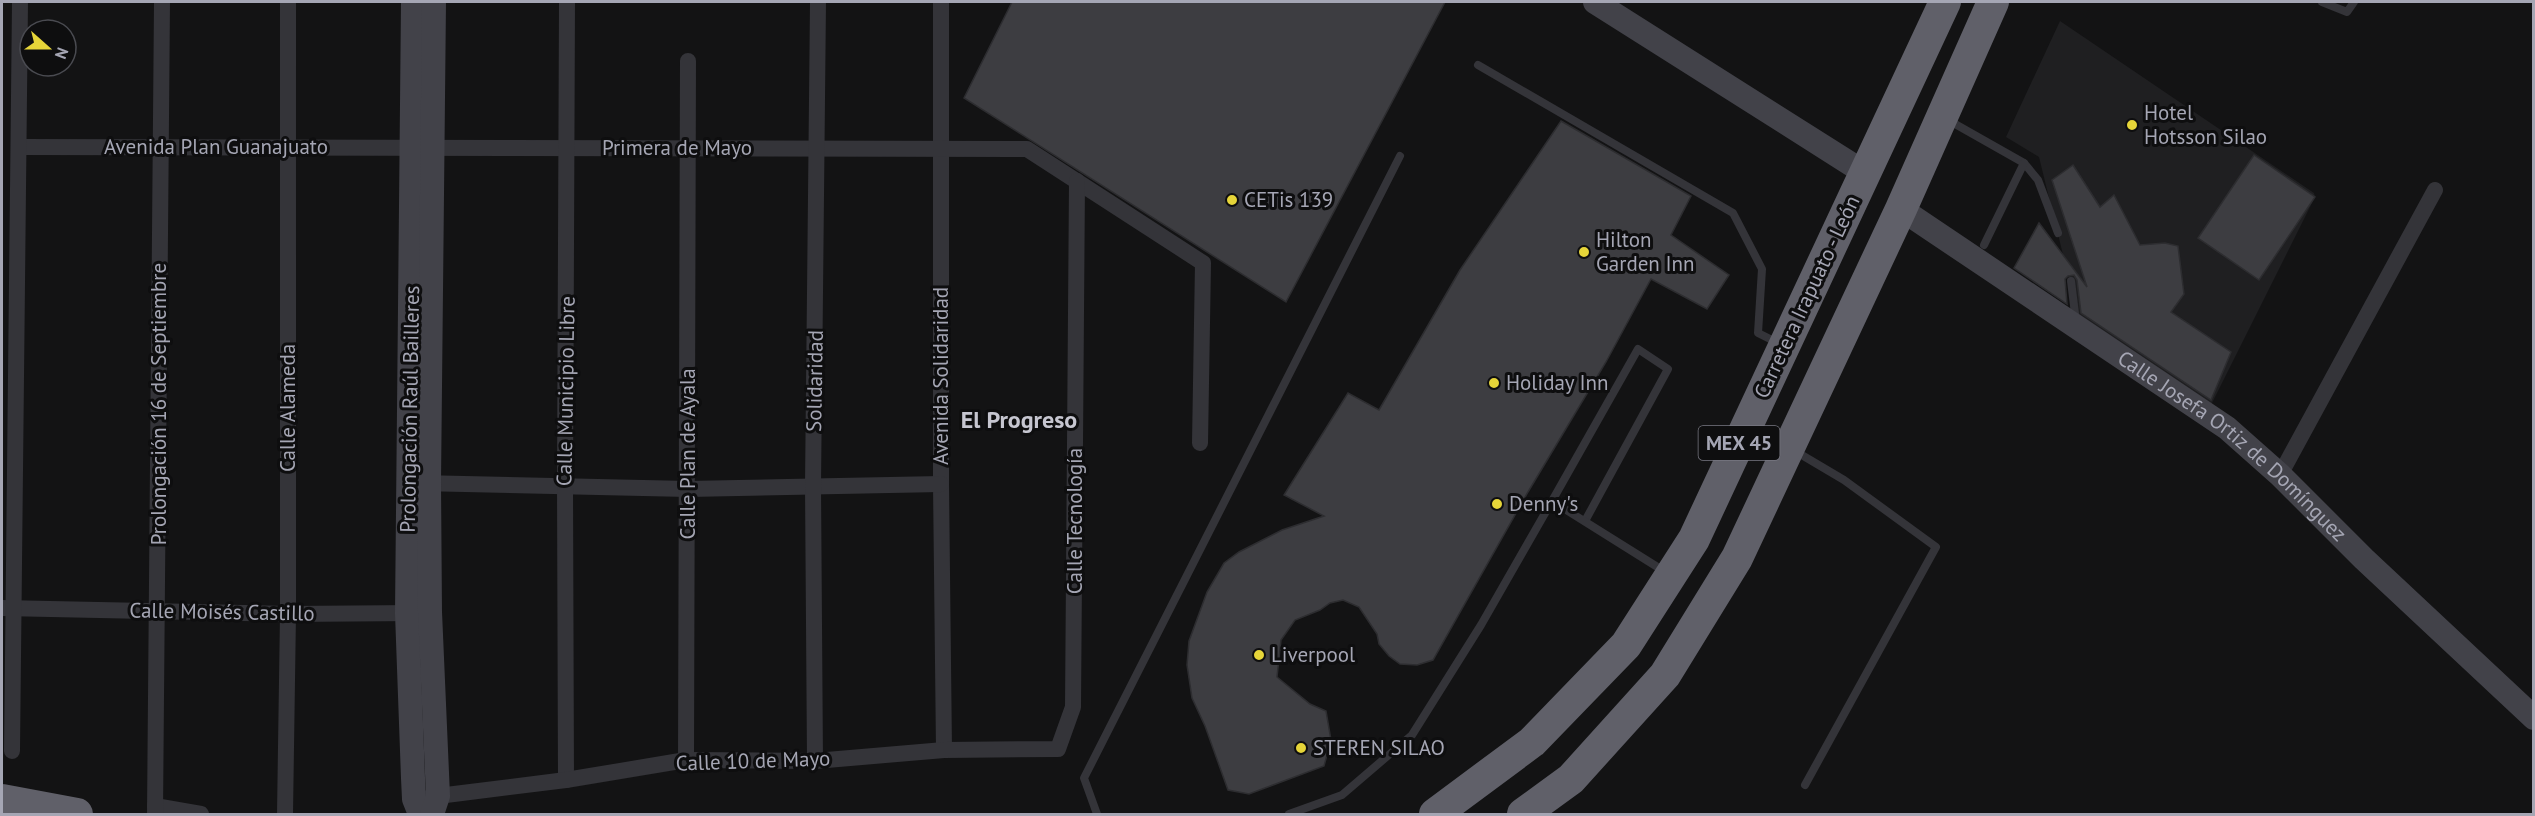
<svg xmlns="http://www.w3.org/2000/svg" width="2535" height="816" font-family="'PT Sans',sans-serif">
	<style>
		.built { fill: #1f1f21 }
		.building { fill: #3d3d41; stroke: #2d2d30; stroke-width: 1.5 }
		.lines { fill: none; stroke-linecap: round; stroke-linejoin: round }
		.lane { stroke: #343439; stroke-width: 8 }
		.street { stroke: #343439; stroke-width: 16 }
		.secondary { stroke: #424249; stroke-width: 24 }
		.highway { stroke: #606069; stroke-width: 32 }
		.poi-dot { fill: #e6d539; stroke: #0e0e0f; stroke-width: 2 }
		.labels { text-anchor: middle; stroke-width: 6; stroke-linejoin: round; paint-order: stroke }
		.shield { fill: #0e0e0f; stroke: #787882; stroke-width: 1.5 }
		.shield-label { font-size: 20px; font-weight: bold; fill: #a5a6b4 }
		.poi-label { font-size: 21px; fill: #a5a6b4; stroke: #0e0e0f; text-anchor: start }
		.street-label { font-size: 21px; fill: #a5a6b4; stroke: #0e0e0f }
		.quarter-label { font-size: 24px; font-weight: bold; fill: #c6c6d0; stroke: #0e0e0f }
	</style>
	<rect width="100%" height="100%" fill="#131314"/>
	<!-- built -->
	<path class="built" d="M2060 21 2314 193 2315 197 2211 405 2081 328 2039 157 2006 137Z"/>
	<!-- building -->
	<g class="building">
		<path d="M1012 2H1445L1286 302 964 98Z"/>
		<path d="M1561 121 1691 196 1671 235 1729 275 1707 309 1651 279 1606 362 1528 492 1433 660 1417 665 1400 664 1389 656 1379 644 1377 634 1359 607 1343 600 1330 603 1320 610 1295 620 1281 640 1277 677 1310 704 1326 711 1331 740 1324 766 1249 794 1228 790 1205 726 1192 698 1187 665 1189 641 1207 592 1224 563 1239 552 1282 530 1324 516 1284 495 1348 393 1379 410 1460 270Z"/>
		<path d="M2254 155 2315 197 2259 280 2198 238Z"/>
		<path d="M2073 165 2100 207 2114 195 2140 245 2165 243 2178 246 2184 294 2171 312 2231 352 2211 400 2081 313 2077 280 2074 275 2068 276 2065 279 2067 304 2014 268 2039 223 2087 287 2052 180Z"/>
	</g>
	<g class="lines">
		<!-- lane -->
		<g class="lane">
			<path d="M2322 2 2347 12 2354 2"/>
			<path d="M1478 65 1733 213 1762 269 1758 333 1780 344"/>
			<path d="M1948 120 2024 163 2038 180 2058 233"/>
			<path d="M1984 245 2024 163"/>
			<path d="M2071 281 2076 322"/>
			<path d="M1795 451 1844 480 1936 547 1805 785"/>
			<path d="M1552 501 1638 349 1668 369 1585 521"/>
			<path d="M1097 814 1084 778 1400 156"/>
			<path d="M1289 814 1342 795 1412 735 1481 625 1552 501 1667 573"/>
		</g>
		<!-- street -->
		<g class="street">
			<path d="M941 2V484L944 750"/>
			<path d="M19 147 1027 149 1203 263 1200 443"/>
			<path d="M2280 475 2435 190"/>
			<path d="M419 483 688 489 941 484"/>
			<path d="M2 608 288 614 417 613"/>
			<path d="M12 751 20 2"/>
			<path d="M686 760 688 61"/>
			<path d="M815 761 813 486 818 2"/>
			<path d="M566 780 565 486 567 2"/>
			<path d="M430 797 566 780 686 760 815 761 944 750 1058 749 1073 707 1077 181"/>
			<path d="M155 806 201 814"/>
			<path d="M155 814 162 2"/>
			<path d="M285 814 288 614V2"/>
		</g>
		<!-- secondary -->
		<g class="secondary">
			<path d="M413 2 407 613 413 778 414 799 420 814"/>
			<path d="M1595 2 1865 173"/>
			<path id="s1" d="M1901 209 2227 428 2280 475 2364 559 2534 718"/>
			<path d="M432 814 438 796 430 612 429 483 434 2"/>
		</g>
		<!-- highway -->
		<g class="highway">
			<path d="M2 800 77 814"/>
			<path d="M1435 814 1532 742 1626 645 1694 539 1945 2"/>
			<path d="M1523 814 1571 779 1665 675 1737 558 1901 209 1993 2"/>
		</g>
	</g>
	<!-- markers -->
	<g class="poi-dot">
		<circle cx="2132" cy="125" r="6"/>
		<circle cx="1232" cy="200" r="6"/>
		<circle cx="1584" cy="252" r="6"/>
		<circle cx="1494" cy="383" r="6"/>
		<circle cx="1497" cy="504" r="6"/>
		<circle cx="1259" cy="655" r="6"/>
		<circle cx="1301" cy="748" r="6"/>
	</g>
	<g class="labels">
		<!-- shield labels -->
		<rect class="shield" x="1698.5" y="426" width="81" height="34" rx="4.5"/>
		<g class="shield-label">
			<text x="1739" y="450">MEX 45</text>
		</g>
		<!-- poi labels -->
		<g class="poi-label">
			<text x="2144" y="120">Hotel<tspan x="2144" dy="24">Hotsson Silao</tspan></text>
			<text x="1244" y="207">CETis 139</text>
			<text x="1596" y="247">Hilton<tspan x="1596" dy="24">Garden Inn</tspan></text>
			<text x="1506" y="390">Holiday Inn</text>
			<text x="1509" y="511">Denny's</text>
			<text x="1271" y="662">Liverpool</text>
			<text x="1313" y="755">STEREN SILAO</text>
		</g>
		<!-- street labels -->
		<g class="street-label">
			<text x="216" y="154">Avenida Plan Guanajuato</text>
			<text x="677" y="155">Primera de Mayo</text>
			<text transform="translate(1807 297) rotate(-65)" y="7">Carretera Irapuato - León</text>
			<text transform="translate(941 376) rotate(-90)" y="7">Avenida Solidaridad</text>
			<text transform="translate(815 381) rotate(-89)" y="7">Solidaridad</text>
			<text transform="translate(566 391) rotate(-89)" y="7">Calle Municipio Libre</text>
			<text transform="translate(159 404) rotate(-90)" y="7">Prolongación 16 de Septiembre</text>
			<text transform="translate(288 408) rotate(-90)" y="7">Calle Alameda</text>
			<text transform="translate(410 409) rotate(-89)" y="7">Prolongación Raúl Bailleres</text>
			<text dy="7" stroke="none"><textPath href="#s1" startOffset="408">Calle Josefa Ortiz de Domínguez</textPath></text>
			<text transform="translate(688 454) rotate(-90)" y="7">Calle Plan de Ayala</text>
			<text transform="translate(1075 521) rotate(-90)" y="7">Calle Tecnología</text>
			<text transform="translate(222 612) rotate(1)" y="7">Calle Moisés Castillo</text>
			<text transform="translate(753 761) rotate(-2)" y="7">Calle 10 de Mayo</text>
		</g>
		<!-- quarter labels -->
		<g class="quarter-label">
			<text x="1019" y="428">El Progreso</text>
		</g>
	</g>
	<!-- border -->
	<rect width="2535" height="816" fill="none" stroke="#a5a6b4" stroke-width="6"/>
	<!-- north arrow -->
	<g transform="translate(48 48) rotate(111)"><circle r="28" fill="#0e0e0f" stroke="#4a4b51" stroke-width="1.5"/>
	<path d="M0-4.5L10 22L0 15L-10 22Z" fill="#e6d539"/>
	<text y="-9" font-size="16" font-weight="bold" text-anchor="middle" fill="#a5a6b4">N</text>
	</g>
</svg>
